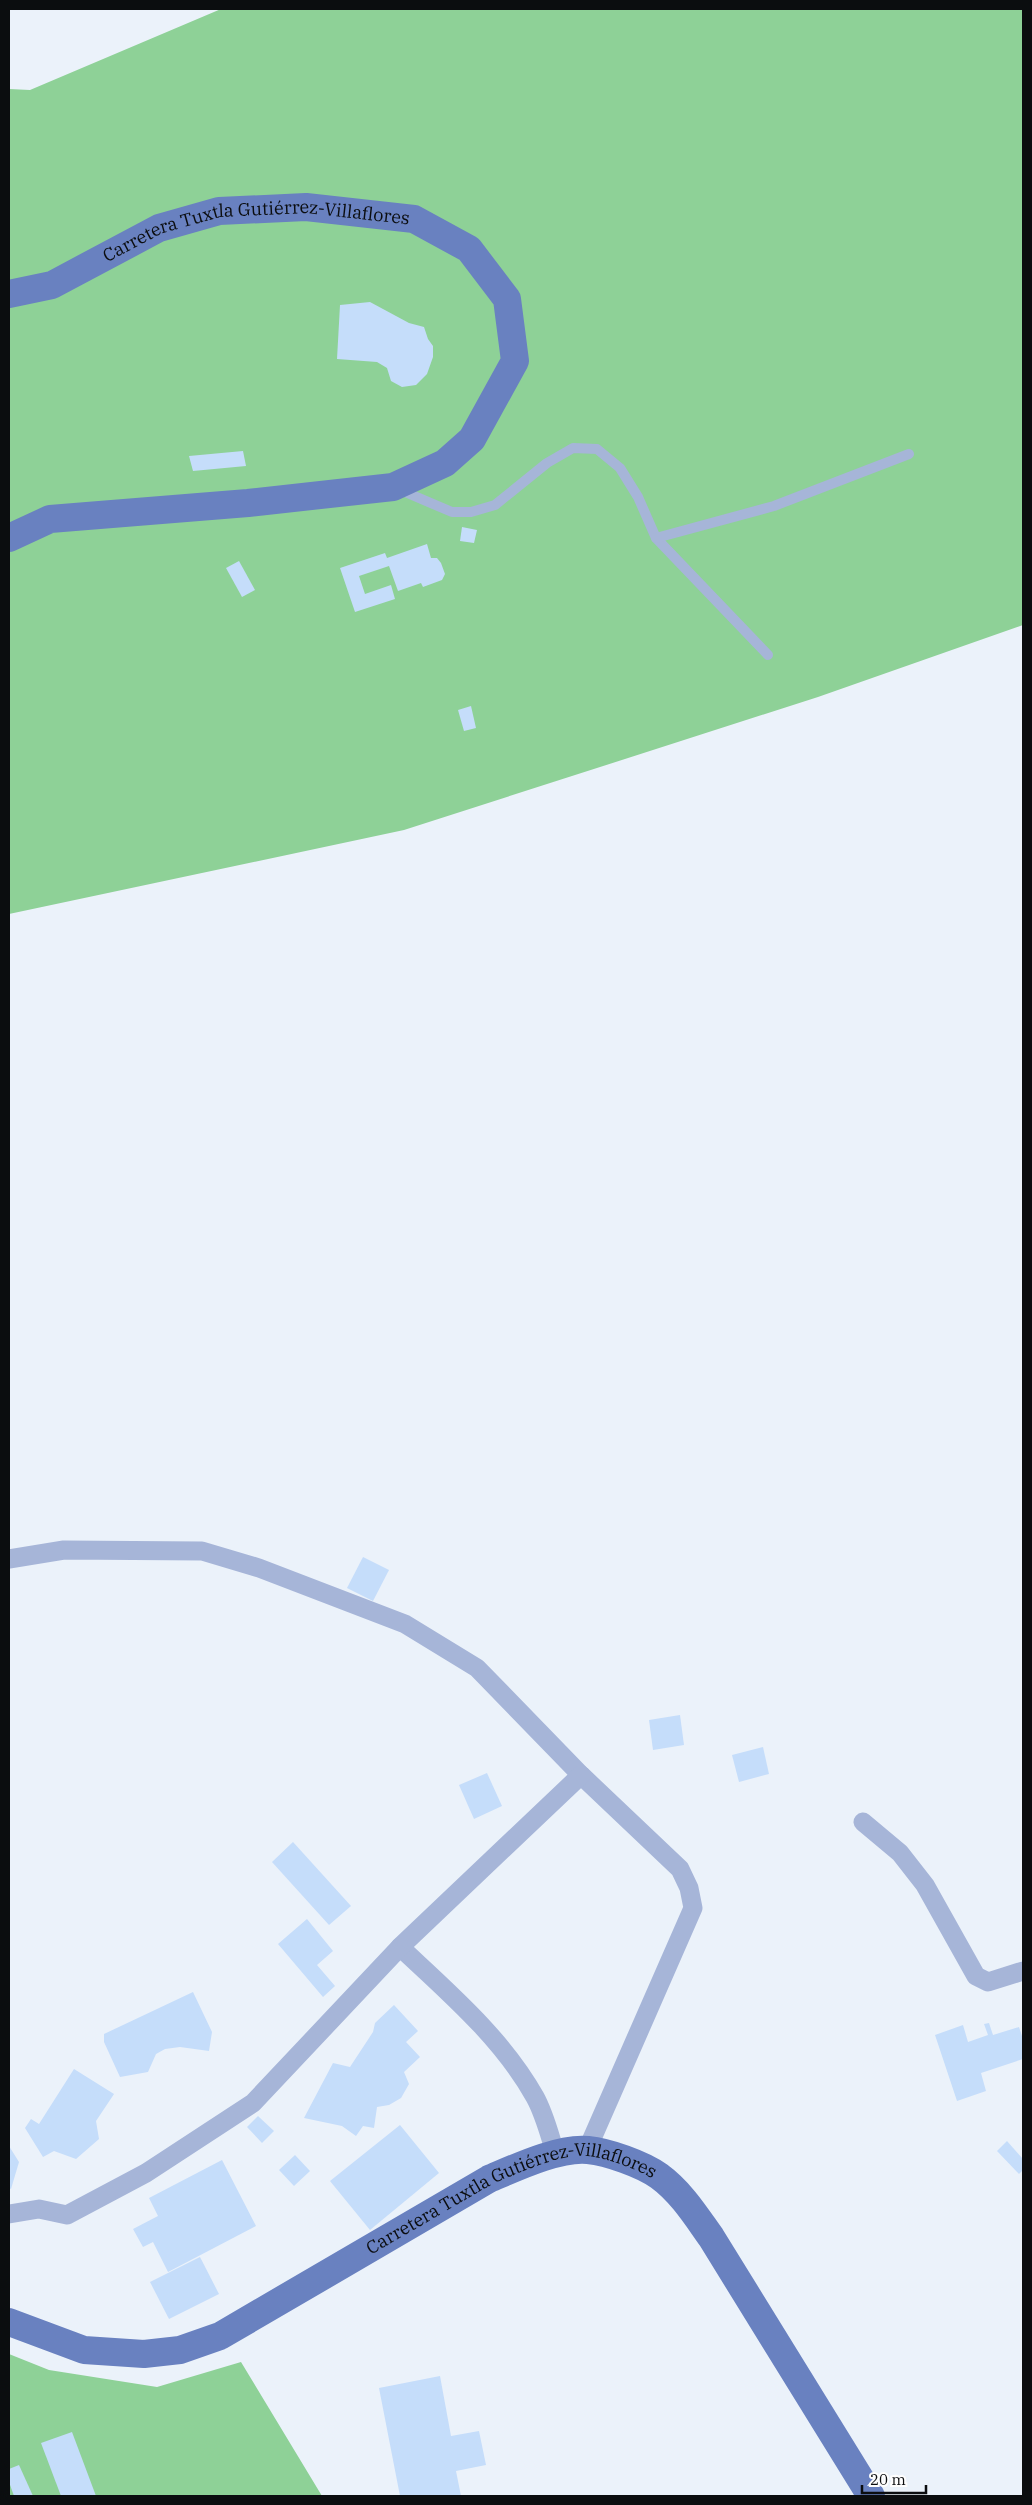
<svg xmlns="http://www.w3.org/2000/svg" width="1032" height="2505" font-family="'IBM Plex Serif',serif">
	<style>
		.green { fill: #8ed197 }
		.building { fill: #c5ddfa }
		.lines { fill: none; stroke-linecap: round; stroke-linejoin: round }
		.lane { stroke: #a6b5d8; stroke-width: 10 }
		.street { stroke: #a6b5d8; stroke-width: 19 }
		.primary { stroke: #6981c0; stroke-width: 28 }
		.labels { text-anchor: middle; stroke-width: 4; stroke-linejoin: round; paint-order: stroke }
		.street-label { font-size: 18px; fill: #0b0d0f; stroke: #fefefe }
	</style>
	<rect width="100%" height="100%" fill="#ebf2fa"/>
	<!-- green -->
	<g class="green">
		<path d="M221 9H1023V625L818 697 404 830 9 914V89L30 90Z"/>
		<path d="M9 2354 49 2370 157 2387 241 2362 322 2496H9Z"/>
	</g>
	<!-- building -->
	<g class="building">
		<path d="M370 302 409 323 424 327 428 339 433 346V357L427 374 416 385 402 387 391 381 387 368 377 362 337 359 340 305Z"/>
		<path d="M243 451 246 466 193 471 189 456Z"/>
		<path d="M462 527 477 530 474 543 460 541Z"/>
		<path d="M427 544 431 558H437L441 563 445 574 442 580 423 587 421 583 398 591 389 566 359 576 365 594 391 585 395 599 355 612 340 568 385 553 387 558Z"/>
		<path d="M239 561 255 590 242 597 226 568Z"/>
		<path d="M471 706 476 728 464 731 458 710Z"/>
		<path d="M363 1557 389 1570 373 1601 347 1588Z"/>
		<path d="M680 1715 684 1745 653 1750 649 1720Z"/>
		<path d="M763 1747 769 1774 739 1782 732 1755Z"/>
		<path d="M487 1773 502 1806 474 1819 459 1785Z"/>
		<path d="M293 1842 351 1906 329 1925 272 1862Z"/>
		<path d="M307 1919 333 1951 317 1965 335 1986 323 1997 278 1944Z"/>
		<path d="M193 1992 212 2032 209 2051 180 2047 165 2049 156 2054 148 2072 120 2077 104 2042V2034Z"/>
		<path d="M394 2005 418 2031 406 2042 420 2057 404 2072 409 2084 401 2098 389 2105 377 2107 374 2128 363 2126 356 2136 342 2126 304 2118 333 2063 350 2067 373 2032 375 2023Z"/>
		<path d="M989 2023 993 2035 1019 2027 1023 2039V2059L981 2073 986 2091 957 2101 935 2035 963 2025 968 2042 988 2035 984 2024Z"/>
		<path d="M74 2069 114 2094 96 2121 99 2139 76 2159 54 2151 43 2157 25 2128 31 2119 39 2124Z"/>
		<path d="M258 2116 274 2131 262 2143 247 2127Z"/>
		<path d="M400 2125 439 2173 370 2230 330 2181Z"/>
		<path d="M1007 2141 1023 2159V2170L1019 2174 997 2151Z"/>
		<path d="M9 2146 19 2162 11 2189 9 2188Z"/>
		<path d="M295 2155 310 2171 294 2186 279 2170Z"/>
		<path d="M222 2160 256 2226 168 2272 153 2242 143 2247 133 2229 158 2216 149 2198Z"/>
		<path d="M200 2257 219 2294 169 2319 150 2282Z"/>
		<path d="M440 2376 451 2436 479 2431 486 2465 456 2471 461 2496H400L379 2388Z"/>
		<path d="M72 2432 96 2496H61L41 2443Z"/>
		<path d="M19 2465 33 2496H14L9 2482V2469Z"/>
	</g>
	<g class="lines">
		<!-- lane -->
		<g class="lane">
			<path d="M398 489 452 512H471L495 505 547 463 573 448 597 449 620 468 638 497 656 538 768 655"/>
			<path d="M656 538 774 506 909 454"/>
		</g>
		<!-- street -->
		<g class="street">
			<path d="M9 1559 64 1550 202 1551 259 1568 405 1624 477 1668 581 1775 680 1869 689 1888 693 1908 587 2150"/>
			<path d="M863 1822 900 1853 925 1885 976 1976 988 1982 1023 1971"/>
			<path d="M400 1947C448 1992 502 2038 535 2097 545 2115 550 2137 556 2155"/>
			<path d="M9 2214 39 2209 67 2215 146 2173 253 2103 400 1947 581 1775"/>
		</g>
		<!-- primary -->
		<g class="primary">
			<path id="s1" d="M9 294 52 285 159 228 219 211 306 207 414 219 469 249 507 299 515 361 472 439 445 463 393 487 248 503 50 519 9 538"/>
			<path id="s2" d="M9 2322 84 2350 144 2354 180 2350 220 2336 489 2179C515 2168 559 2147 588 2150 608 2152 642 2164 659 2176 681 2192 696 2216 711 2237L871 2496"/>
		</g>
	</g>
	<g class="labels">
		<!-- street labels -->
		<g class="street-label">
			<text dy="6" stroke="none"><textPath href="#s1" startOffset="261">Carretera Tuxtla Gutiérrez-Villaflores</textPath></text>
			<text dy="6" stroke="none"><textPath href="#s2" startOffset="548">Carretera Tuxtla Gutiérrez-Villaflores</textPath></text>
		</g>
	</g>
	<!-- border -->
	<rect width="1032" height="2505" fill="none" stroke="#0b0d0f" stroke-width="20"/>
	<!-- scale -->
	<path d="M862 2485v8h64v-8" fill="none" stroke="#0b0d0f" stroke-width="2.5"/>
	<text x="870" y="2485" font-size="15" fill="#0b0d0f" stroke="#fefefe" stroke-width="4" paint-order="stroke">20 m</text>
</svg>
